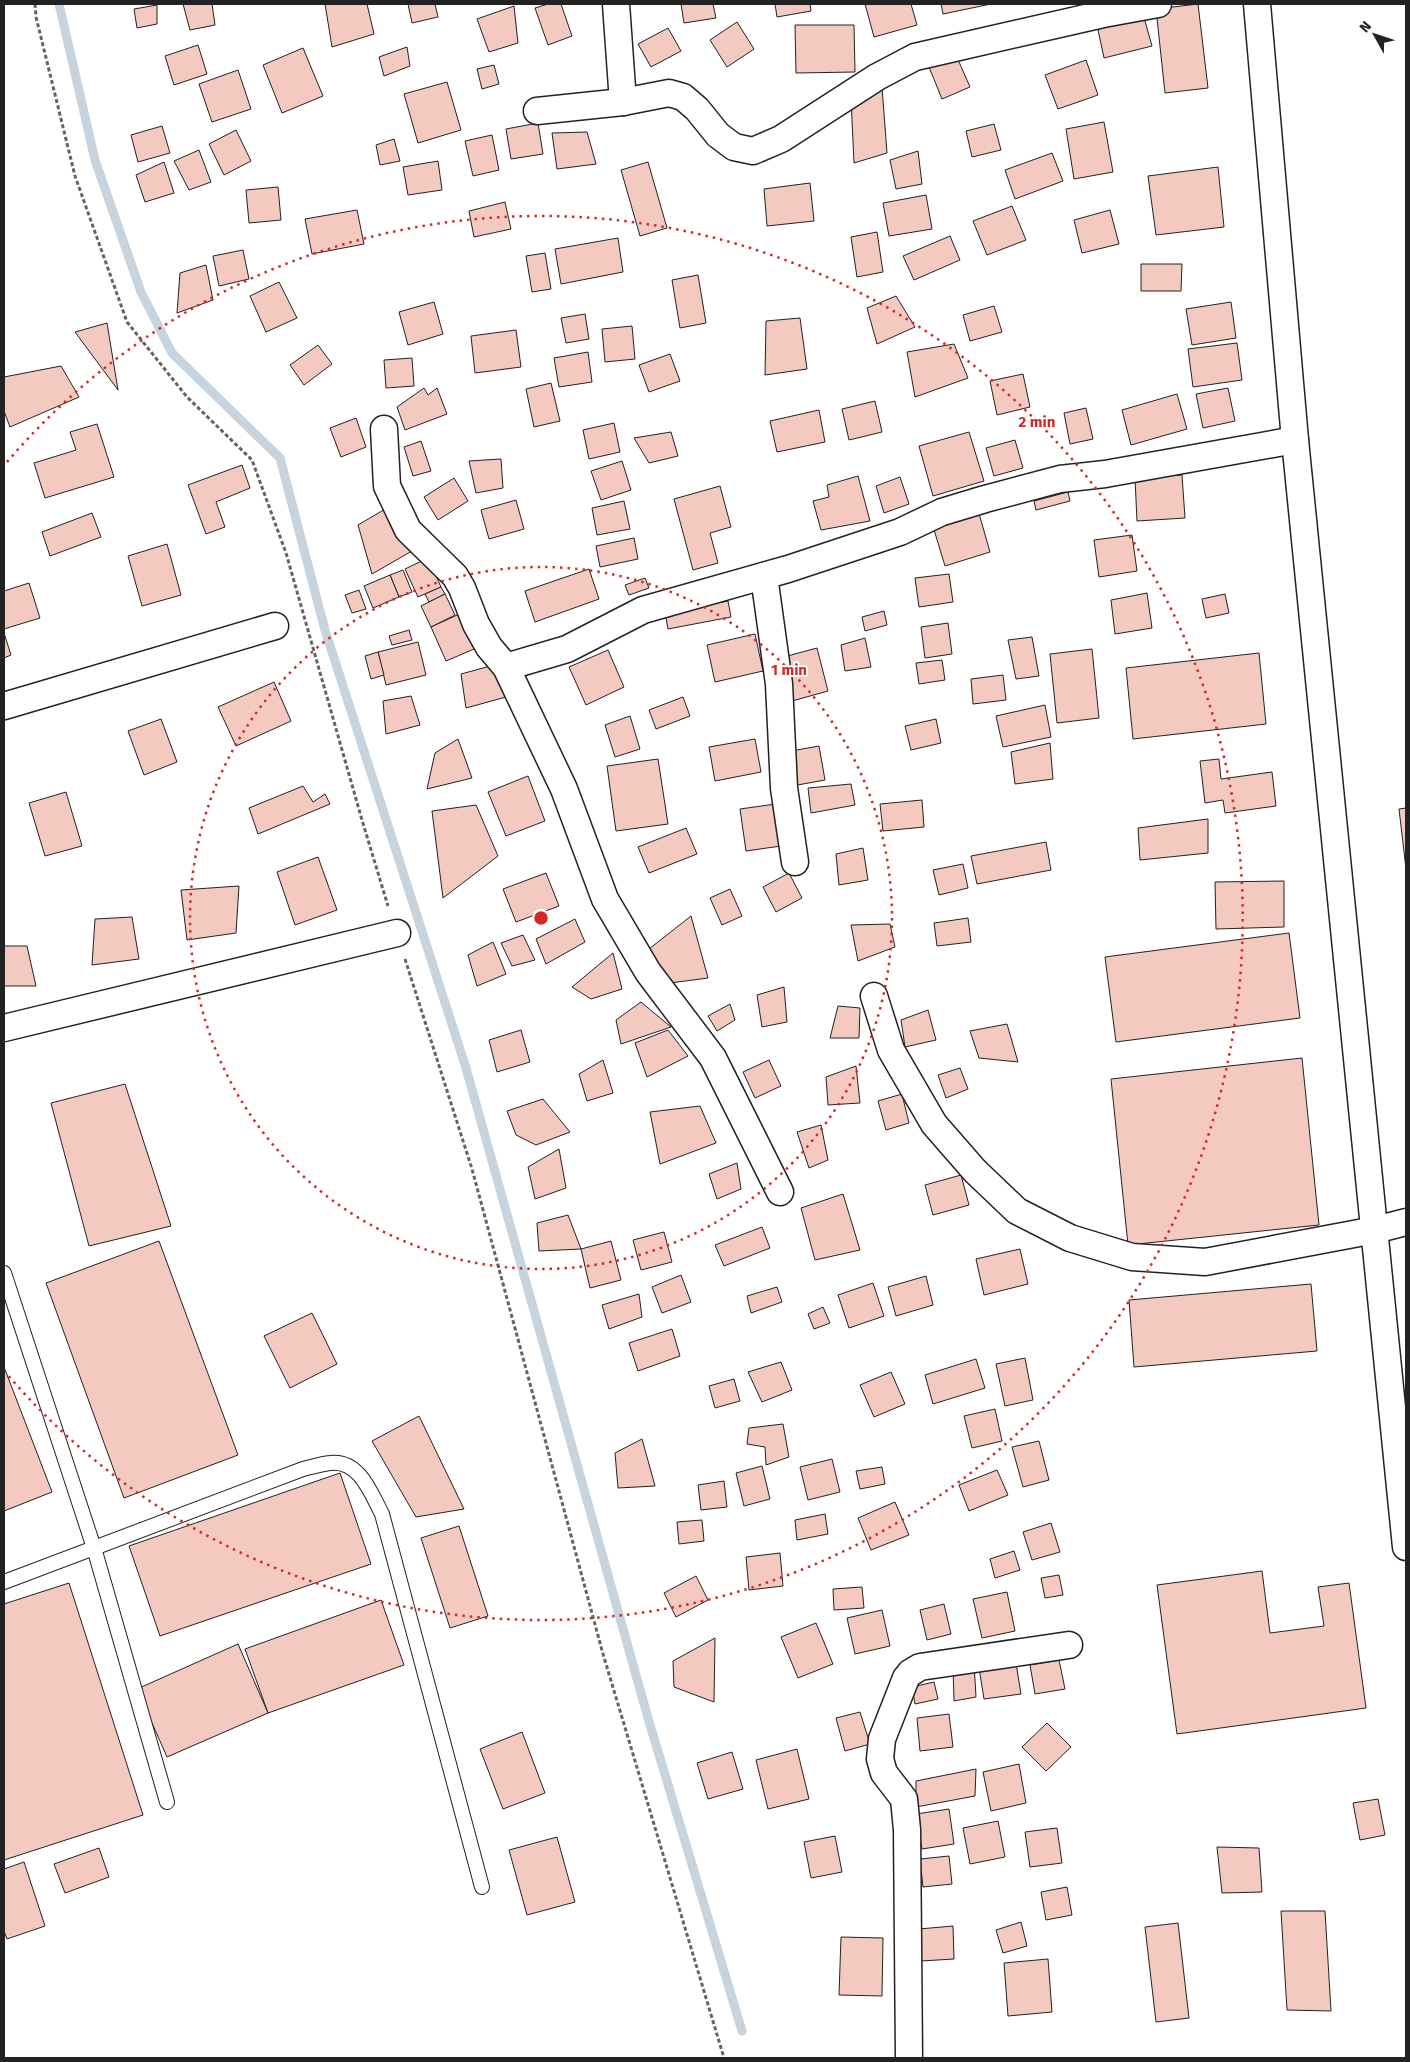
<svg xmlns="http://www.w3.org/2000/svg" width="1410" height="2062" font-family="'Fira Sans',sans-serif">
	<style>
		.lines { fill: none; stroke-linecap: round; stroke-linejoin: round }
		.stream { stroke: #c7d3dd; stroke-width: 9 }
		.building { fill: #f3c9c0; stroke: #222 }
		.lane-casing { stroke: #222; stroke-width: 16 }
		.street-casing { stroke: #222; stroke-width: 29 }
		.path { stroke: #646464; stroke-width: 3; stroke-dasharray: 4 2.5; stroke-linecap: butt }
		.lane { stroke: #fff; stroke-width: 14 }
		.street { stroke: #fff; stroke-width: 26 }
		.ring { fill: none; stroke: #d62828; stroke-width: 2.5; stroke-dasharray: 2.5 5 }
		.centre { fill: #d62828; stroke: #fff; stroke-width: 2.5 }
		.ring-label { font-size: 15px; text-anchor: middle; font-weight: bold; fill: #d62828; stroke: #fff; stroke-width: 4; stroke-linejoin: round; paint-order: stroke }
	</style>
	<rect width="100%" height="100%" fill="#fff"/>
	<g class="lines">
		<!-- stream -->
		<path class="stream" d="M59 4 95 160 141 292 172 353 280 458 325 630 466 1068 648 1718 742 2031"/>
	</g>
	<!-- building -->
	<g class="building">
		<path d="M183 4H212L215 25 190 30Z"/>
		<path d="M325 4H367L374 34 332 47Z"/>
		<path d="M408 4H435L438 17 412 23Z"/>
		<path d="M548 4H561L572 36 548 45 535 8Z"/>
		<path d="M681 4H713L716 18 684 23Z"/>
		<path d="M775 4H810L811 11 777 17Z"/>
		<path d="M865 4H911L917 25 874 37Z"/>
		<path d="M941 4H991L943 14Z"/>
		<path d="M1198 4 1208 88 1165 93 1156 9Z"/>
		<path d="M157 5V24L137 28 134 9Z"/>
		<path d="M514 6 518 43 489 52 477 19Z"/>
		<path d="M1143 14 1152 46 1104 58 1097 25Z"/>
		<path d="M737 22 754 49 727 67 710 40Z"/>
		<path d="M795 25H854L855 72 796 73Z"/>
		<path d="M668 28 681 51 651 67 638 44Z"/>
		<path d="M198 45 207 74 174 85 165 56Z"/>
		<path d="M407 47 410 66 384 76 379 57Z"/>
		<path d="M303 48 323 96 282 113 263 65Z"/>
		<path d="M956 55 970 87 942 99 929 67Z"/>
		<path d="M1086 60 1098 95 1058 109 1045 75Z"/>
		<path d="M494 65 499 84 482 89 477 69Z"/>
		<path d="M238 70 251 109 212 122 199 84Z"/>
		<path d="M447 82 461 130 418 143 404 94Z"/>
		<path d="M882 87 887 153 854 163 851 98Z"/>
		<path d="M1104 122 1113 172 1074 179 1066 129Z"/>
		<path d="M538 123 543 154 511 159 506 129Z"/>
		<path d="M994 124 1001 150 972 157 966 131Z"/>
		<path d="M162 126 170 153 138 162 131 135Z"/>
		<path d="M236 130 251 161 224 175 209 144Z"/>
		<path d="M587 132 596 164 557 169 552 133Z"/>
		<path d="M492 135 499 170 473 176 465 141Z"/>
		<path d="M394 139 400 161 380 165 376 145Z"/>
		<path d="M199 150 211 182 189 190 174 161Z"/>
		<path d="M918 151 922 184 896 189 890 160Z"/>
		<path d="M1052 153 1063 181 1015 199 1005 170Z"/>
		<path d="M438 161 442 190 408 195 403 167Z"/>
		<path d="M164 162 174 193 145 202 136 175Z"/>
		<path d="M648 162 667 228 640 236 621 170Z"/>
		<path d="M1218 167 1224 227 1156 235 1148 176Z"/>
		<path d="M810 183 814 221 767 226 764 189Z"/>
		<path d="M278 187 281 220 249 223 246 190Z"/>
		<path d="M926 195 932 229 889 236 883 203Z"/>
		<path d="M505 202 511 229 474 237 469 211Z"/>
		<path d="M1012 206 1026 240 987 255 973 221Z"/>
		<path d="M357 210 364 244 312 254 305 219Z"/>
		<path d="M1110 210 1119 244 1082 253 1074 220Z"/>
		<path d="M877 232 883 272 857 277 851 237Z"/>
		<path d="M950 236 960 260 914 280 903 256Z"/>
		<path d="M618 238 623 272 561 284 555 249Z"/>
		<path d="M243 250 249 279 219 286 213 256Z"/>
		<path d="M545 253 551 289 532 292 526 256Z"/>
		<path d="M1141 264H1182L1181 291H1141Z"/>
		<path d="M206 265 213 300 177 313 180 273Z"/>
		<path d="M698 275 706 323 680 328 672 280Z"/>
		<path d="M279 282 297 318 266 332 250 296Z"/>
		<path d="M896 296 915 327 877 344 867 308Z"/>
		<path d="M434 302 443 334 408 345 399 312Z"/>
		<path d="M1231 302 1236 338 1192 345 1186 309Z"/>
		<path d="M994 306 1002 332 970 341 963 315Z"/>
		<path d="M585 314 589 339 566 343 561 318Z"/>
		<path d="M800 318 807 369 765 375 766 321Z"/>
		<path d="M107 323 118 390 75 332Z"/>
		<path d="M632 326 635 359 605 362 602 329Z"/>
		<path d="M516 330 521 367 475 373 471 336Z"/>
		<path d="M1237 343 1242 380 1193 387 1188 349Z"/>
		<path d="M954 344 968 378 915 397 907 352Z"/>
		<path d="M318 345 332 364 304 385 290 365Z"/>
		<path d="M588 352 592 382 559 387 554 358Z"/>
		<path d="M670 354 680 381 649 392 639 365Z"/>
		<path d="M412 358 414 386 386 388 384 360Z"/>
		<path d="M61 366 79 397 10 427 4 411V377Z"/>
		<path d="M1023 374 1030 407 997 415 990 381Z"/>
		<path d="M551 383 560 421 534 427 526 389Z"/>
		<path d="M424 388 428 395 437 388 447 414 405 430 397 407Z"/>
		<path d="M1228 388 1235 421 1203 428 1196 394Z"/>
		<path d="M1177 394 1187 429 1131 445 1122 410Z"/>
		<path d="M875 401 882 432 849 440 842 409Z"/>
		<path d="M1086 408 1093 439 1070 444 1064 413Z"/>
		<path d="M819 410 825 442 777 452 770 421Z"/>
		<path d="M356 418 366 447 341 457 330 428Z"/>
		<path d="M614 423 620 452 589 459 583 430Z"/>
		<path d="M97 424 114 477 45 498 34 463 76 450 70 432Z"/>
		<path d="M671 432 678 456 649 463 634 438Z"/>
		<path d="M969 432 984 481 933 496 919 446Z"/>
		<path d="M1015 440 1023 468 994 476 986 448Z"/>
		<path d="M421 441 431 471 413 476 404 447Z"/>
		<path d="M501 459 503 488 476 493 469 461Z"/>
		<path d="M622 461 631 490 601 500 591 471Z"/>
		<path d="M242 465 250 488 216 502 225 527 206 534 188 485Z"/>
		<path d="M1182 475 1185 518 1137 521 1135 478Z"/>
		<path d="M858 476 870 521 821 530 813 501 829 497 827 485Z"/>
		<path d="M900 477 909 504 884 513 876 486Z"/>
		<path d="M454 478 468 501 438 520 424 497Z"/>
		<path d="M720 486 731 527 710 533 718 563 693 570 674 499Z"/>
		<path d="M1068 492 1070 501 1036 510 1034 501Z"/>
		<path d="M516 500 524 529 489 539 481 510Z"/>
		<path d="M624 501 630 529 597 535 592 508Z"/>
		<path d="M387 508 412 551 372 574 358 525Z"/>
		<path d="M978 510 990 552 945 566 932 523Z"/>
		<path d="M92 513 101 537 50 556 42 532Z"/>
		<path d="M1132 535 1137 571 1099 577 1094 540Z"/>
		<path d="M634 538 638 559 600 567 596 546Z"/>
		<path d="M167 544 181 595 142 606 128 556Z"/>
		<path d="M428 558 441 587 418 597 405 569Z"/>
		<path d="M589 569 599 599 535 622 525 591Z"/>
		<path d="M403 570 412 592 399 597 390 575Z"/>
		<path d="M949 574 953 602 919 607 915 578Z"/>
		<path d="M390 575 399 597 373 608 364 586Z"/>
		<path d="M645 578 649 588 629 595 625 585Z"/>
		<path d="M29 583 40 618 4 629V591Z"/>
		<path d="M441 587 445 594 429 602 425 594Z"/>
		<path d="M359 590 366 609 352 613 345 595Z"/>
		<path d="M1147 593 1152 628 1115 634 1111 600Z"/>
		<path d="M445 594 455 615 431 627 421 606Z"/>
		<path d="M1225 594 1229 613 1206 618 1202 599Z"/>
		<path d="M728 601 731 617 668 629 665 613Z"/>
		<path d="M466 611 481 646 446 661 431 627Z"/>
		<path d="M884 611 887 625 865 631 862 617Z"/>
		<path d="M948 623 952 654 925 658 921 627Z"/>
		<path d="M409 630 412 640 392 645 389 636Z"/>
		<path d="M4 633 11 655 4 658Z"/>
		<path d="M755 634 763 671 715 682 707 645Z"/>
		<path d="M1032 637 1039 676 1016 679 1008 640Z"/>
		<path d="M865 638 871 667 845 671 841 645Z"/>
		<path d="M418 642 426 675 386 685 378 652Z"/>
		<path d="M817 648 828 691 792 701 780 658Z"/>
		<path d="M1092 649 1099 718 1057 723 1050 654Z"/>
		<path d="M608 650 624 687 586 705 569 667Z"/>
		<path d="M378 652 384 675 371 679 365 656Z"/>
		<path d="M1259 653 1266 724 1133 739 1126 668Z"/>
		<path d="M942 660 945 680 919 684 916 663Z"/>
		<path d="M494 665 506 697 466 708 461 674Z"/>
		<path d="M1003 675 1006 700 973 704 971 679Z"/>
		<path d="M274 682 291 721 236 746 218 707Z"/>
		<path d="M411 696 420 725 386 734 383 701Z"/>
		<path d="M683 697 690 716 656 729 649 710Z"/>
		<path d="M1045 705 1051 737 1003 747 996 716Z"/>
		<path d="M630 716 640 749 615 757 605 725Z"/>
		<path d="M161 719 177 762 144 775 128 731Z"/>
		<path d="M936 719 941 743 911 750 905 726Z"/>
		<path d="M458 739 472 778 427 789 435 753Z"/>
		<path d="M755 739 761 772 715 781 709 747Z"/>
		<path d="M1050 743 1053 779 1015 784 1011 752Z"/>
		<path d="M819 746 825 780 792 786 786 752Z"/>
		<path d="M658 759 668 824 616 831 607 766Z"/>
		<path d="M1219 759 1221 779 1272 772 1276 806 1225 813 1223 800 1205 803 1200 761Z"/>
		<path d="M528 776 545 821 506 836 488 792Z"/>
		<path d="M851 784 855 805 811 813 808 788Z"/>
		<path d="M303 786 313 802 325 794 330 804 258 834 249 808Z"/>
		<path d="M66 792 82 846 45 856 29 803Z"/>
		<path d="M922 800 924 827 883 831 880 804Z"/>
		<path d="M776 804 781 846 746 851 740 809Z"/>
		<path d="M476 805 498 856 443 898 432 811Z"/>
		<path d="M1406 808V869L1399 809Z"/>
		<path d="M1208 819V853L1140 860 1138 828Z"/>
		<path d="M686 828 697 854 649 873 638 847Z"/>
		<path d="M1046 842 1051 870 977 884 971 856Z"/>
		<path d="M863 848 868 880 839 885 836 854Z"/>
		<path d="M318 857 337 910 295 925 277 872Z"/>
		<path d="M963 864 968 888 939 895 933 870Z"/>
		<path d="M546 873 559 906 516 922 503 889Z"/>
		<path d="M789 873 802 898 776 912 763 887Z"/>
		<path d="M1284 881V927L1216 929 1215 882Z"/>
		<path d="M239 886 236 933 187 940 181 890Z"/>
		<path d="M730 889 742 916 722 925 710 898Z"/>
		<path d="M691 916 708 978 670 983 649 949Z"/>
		<path d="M132 917 139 959 92 965 95 919Z"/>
		<path d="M968 918 971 942 937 946 934 923Z"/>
		<path d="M575 919 585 942 546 964 536 939Z"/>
		<path d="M890 924 895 947 858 961 851 925Z"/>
		<path d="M1289 933 1300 1018 1116 1042 1105 957Z"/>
		<path d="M523 935 535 960 512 966 501 943Z"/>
		<path d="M493 942 506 974 477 986 468 955Z"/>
		<path d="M4 946H27L36 986H4Z"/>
		<path d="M613 953 622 989 591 999 572 987Z"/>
		<path d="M784 987 787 1022 762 1027 757 995Z"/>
		<path d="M641 1002 671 1027 621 1044 616 1020Z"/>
		<path d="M730 1004 735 1020 717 1031 708 1016Z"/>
		<path d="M838 1006 860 1008 859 1038H830Z"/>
		<path d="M928 1010 936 1040 905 1047 901 1020Z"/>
		<path d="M1007 1024 1018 1062 979 1058 970 1031Z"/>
		<path d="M521 1030 530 1062 497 1072 489 1040Z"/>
		<path d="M668 1030 688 1056 647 1077 635 1043Z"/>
		<path d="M1302 1058 1319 1225 1128 1245 1111 1079Z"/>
		<path d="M603 1060 613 1093 587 1101 579 1074Z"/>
		<path d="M769 1060 781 1086 755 1098 743 1072Z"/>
		<path d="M856 1066 860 1103 828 1105 826 1077Z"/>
		<path d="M960 1068 968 1089 946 1098 938 1075Z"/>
		<path d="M125 1084 171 1226 89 1246 51 1103Z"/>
		<path d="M902 1094 909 1123 886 1130 878 1101Z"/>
		<path d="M543 1099 570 1132 536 1145 516 1135 507 1111Z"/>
		<path d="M700 1106 716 1143 660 1164 650 1112Z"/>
		<path d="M821 1125 828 1160 809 1168 797 1132Z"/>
		<path d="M559 1149 566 1188 535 1199 528 1167Z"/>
		<path d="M737 1163 741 1189 717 1199 709 1174Z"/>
		<path d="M961 1175 969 1205 933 1215 925 1185Z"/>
		<path d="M843 1194 860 1250 815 1260 801 1208Z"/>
		<path d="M568 1215 581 1249 539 1251 537 1223Z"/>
		<path d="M762 1227 770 1248 724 1266 715 1245Z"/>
		<path d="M664 1232 672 1262 641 1270 633 1240Z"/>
		<path d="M159 1241 238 1455 124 1498 46 1283Z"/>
		<path d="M611 1241 621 1280 590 1288 581 1249Z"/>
		<path d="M1020 1249 1028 1284 984 1295 976 1259Z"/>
		<path d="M681 1275 691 1302 662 1313 652 1287Z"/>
		<path d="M926 1276 933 1305 896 1316 888 1287Z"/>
		<path d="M873 1283 884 1316 849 1328 838 1295Z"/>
		<path d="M1311 1284 1317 1351 1134 1367 1129 1300Z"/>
		<path d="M777 1287 782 1302 751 1313 747 1296Z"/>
		<path d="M639 1294 642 1317 609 1329 602 1305Z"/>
		<path d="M823 1307 830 1323 814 1329 808 1314Z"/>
		<path d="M312 1313 337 1364 290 1388 264 1336Z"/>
		<path d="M672 1329 680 1356 638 1371 629 1343Z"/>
		<path d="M1025 1358 1033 1400 1005 1406 996 1364Z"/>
		<path d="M976 1359 985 1388 933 1404 925 1375Z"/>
		<path d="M781 1362 792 1390 762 1402 748 1372Z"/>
		<path d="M4 1367 52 1492 4 1511Z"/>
		<path d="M891 1372 905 1404 874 1417 860 1385Z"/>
		<path d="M734 1379 740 1401 715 1408 709 1386Z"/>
		<path d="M995 1409 1002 1441 972 1448 964 1416Z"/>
		<path d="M419 1416 464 1509 416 1517 372 1441Z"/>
		<path d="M783 1424 789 1457 766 1465 765 1447 747 1444 749 1428Z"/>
		<path d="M642 1439 655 1486 618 1488 615 1453Z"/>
		<path d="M1039 1441 1049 1480 1023 1487 1012 1447Z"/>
		<path d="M832 1459 840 1492 808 1500 800 1467Z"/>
		<path d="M762 1466 770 1499 744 1506 736 1473Z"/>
		<path d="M882 1467 885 1484 860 1489 856 1471Z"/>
		<path d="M997 1470 1008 1495 969 1511 959 1485Z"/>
		<path d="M340 1473 371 1564 160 1636 129 1546Z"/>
		<path d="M724 1481 727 1507 701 1510 698 1485Z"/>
		<path d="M895 1502 909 1535 871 1550 858 1518Z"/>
		<path d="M825 1514 828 1534 797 1540 795 1520Z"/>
		<path d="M702 1520 704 1541 679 1544 677 1522Z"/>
		<path d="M1051 1523 1060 1552 1032 1560 1023 1532Z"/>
		<path d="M459 1526 488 1616 450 1628 421 1538Z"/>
		<path d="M1014 1551 1020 1570 995 1578 990 1559Z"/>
		<path d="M780 1553 783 1586 749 1590 746 1557Z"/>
		<path d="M1262 1571 1270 1633 1324 1626 1318 1587 1349 1583 1366 1708 1177 1734 1157 1585Z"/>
		<path d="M1059 1575 1063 1595 1045 1598 1041 1578Z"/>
		<path d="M696 1576 708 1600 676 1617 664 1593Z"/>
		<path d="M69 1583 143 1815 4 1860V1604Z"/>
		<path d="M862 1587 864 1608 834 1610 833 1589Z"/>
		<path d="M1007 1592 1015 1631 982 1638 973 1599Z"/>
		<path d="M381 1600 404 1665 268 1713 245 1649Z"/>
		<path d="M944 1604 951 1634 927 1640 920 1610Z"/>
		<path d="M882 1610 890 1646 855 1654 847 1618Z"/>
		<path d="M816 1623 833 1664 798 1678 781 1637Z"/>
		<path d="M715 1638 714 1702 674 1687 673 1661Z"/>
		<path d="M238 1644 268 1713 167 1757 137 1689Z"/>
		<path d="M1059 1660 1065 1689 1035 1694 1030 1665Z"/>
		<path d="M974 1663 976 1697 954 1701 953 1666Z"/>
		<path d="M1016 1663 1021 1694 984 1699 979 1668Z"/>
		<path d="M934 1682 938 1699 915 1704 912 1687Z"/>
		<path d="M860 1712 870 1744 845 1751 836 1718Z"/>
		<path d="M949 1714 953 1747 920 1751 917 1718Z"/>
		<path d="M1047 1723 1071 1747 1046 1771 1022 1747Z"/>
		<path d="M522 1732 545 1793 503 1809 480 1749Z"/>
		<path d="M797 1749 809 1799 768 1809 756 1760Z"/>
		<path d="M732 1752 743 1789 708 1799 697 1763Z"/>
		<path d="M1019 1764 1026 1803 991 1811 983 1772Z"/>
		<path d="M976 1769 975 1796 916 1807V1781Z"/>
		<path d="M1378 1799 1385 1835 1360 1840 1353 1803Z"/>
		<path d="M949 1809 954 1844 922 1849 916 1814Z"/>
		<path d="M998 1821 1005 1857 970 1864 963 1828Z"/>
		<path d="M1057 1828 1062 1863 1030 1867 1025 1832Z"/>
		<path d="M835 1836 842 1872 811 1878 804 1842Z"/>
		<path d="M557 1837 575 1902 527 1915 509 1850Z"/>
		<path d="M1217 1847 1259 1848 1262 1892 1222 1893Z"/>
		<path d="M99 1848 109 1877 65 1893 54 1864Z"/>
		<path d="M949 1856 952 1884 923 1887 920 1859Z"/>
		<path d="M24 1862 45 1926 7 1939 4 1931V1869Z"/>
		<path d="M1067 1887 1072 1915 1046 1920 1041 1892Z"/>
		<path d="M1281 1911H1325L1331 2011 1287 2010Z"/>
		<path d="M1021 1922 1027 1946 1003 1953 996 1930Z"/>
		<path d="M1178 1923 1189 2018 1156 2022 1145 1927Z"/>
		<path d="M953 1926 954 1959 921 1961 919 1929Z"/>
		<path d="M841 1937 883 1938 882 1996 839 1995Z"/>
		<path d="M1048 1959 1052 2012 1008 2016 1004 1963Z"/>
	</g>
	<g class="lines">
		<defs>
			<g id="lane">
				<path d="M4 1273 94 1548 167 1802"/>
				<path d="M4 1582 303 1469C312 1467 321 1464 330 1463 359 1459 371 1493 382 1514L482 1887"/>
			</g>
			<g id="street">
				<path d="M616 4 623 102 669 93 683 97 697 109 718 135 734 147 753 151 781 139 877 77 915 57 1103 14 1158 4"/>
				<path d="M1257 4 1295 440 1406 1547"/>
				<path d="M537 111 623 102"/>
				<path d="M384 429 387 486 408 530 455 576 462 588 476 624 489 647 506 667 567 649 643 610 788 569 900 532 942 512 985 499 1060 479 1105 474 1295 440"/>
				<path d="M764 576 779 684 784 788 795 862"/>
				<path d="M506 667 564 789 605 899 648 972 713 1058 780 1192"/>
				<path d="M4 706 275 626"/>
				<path d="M874 996 891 1050 934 1124 975 1171 1017 1211 1070 1238 1132 1257 1205 1262 1375 1230 1406 1222"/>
				<path d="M4 1028 397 933"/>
				<path d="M909 2058 907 1830 904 1799 884 1773 880 1759 882 1739 906 1678 910 1673 920 1667 1069 1645"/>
			</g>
		</defs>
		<!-- lane casing -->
		<use href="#lane" class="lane-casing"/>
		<!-- street casing -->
		<use href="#street" class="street-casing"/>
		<!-- path -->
		<g class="path">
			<path d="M35 4 36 17 75 176 127 322 187 397 252 460 286 553 362 820 388 906"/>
			<path d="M405 959 472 1169 603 1654 724 2058"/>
		</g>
		<!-- lane -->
		<use href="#lane" class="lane"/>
		<!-- street -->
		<use href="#street" class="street"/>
	</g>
	<!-- distance rings -->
	<g class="ring">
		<circle cx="541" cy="918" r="351"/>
		<path d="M7 462A702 702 0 1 1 7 1374"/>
	</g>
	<circle cx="541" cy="918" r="8" class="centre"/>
	<g class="ring-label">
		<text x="1037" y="427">2 min</text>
		<text x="789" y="675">1 min</text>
	</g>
	<!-- border -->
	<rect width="1410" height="2062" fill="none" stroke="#222222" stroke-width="10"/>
	<!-- north arrow -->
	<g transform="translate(1375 35) rotate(310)" stroke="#ffffff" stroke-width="4" paint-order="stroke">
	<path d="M0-4L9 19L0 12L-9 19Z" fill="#222222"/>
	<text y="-8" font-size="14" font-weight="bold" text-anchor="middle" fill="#222222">N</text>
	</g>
</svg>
